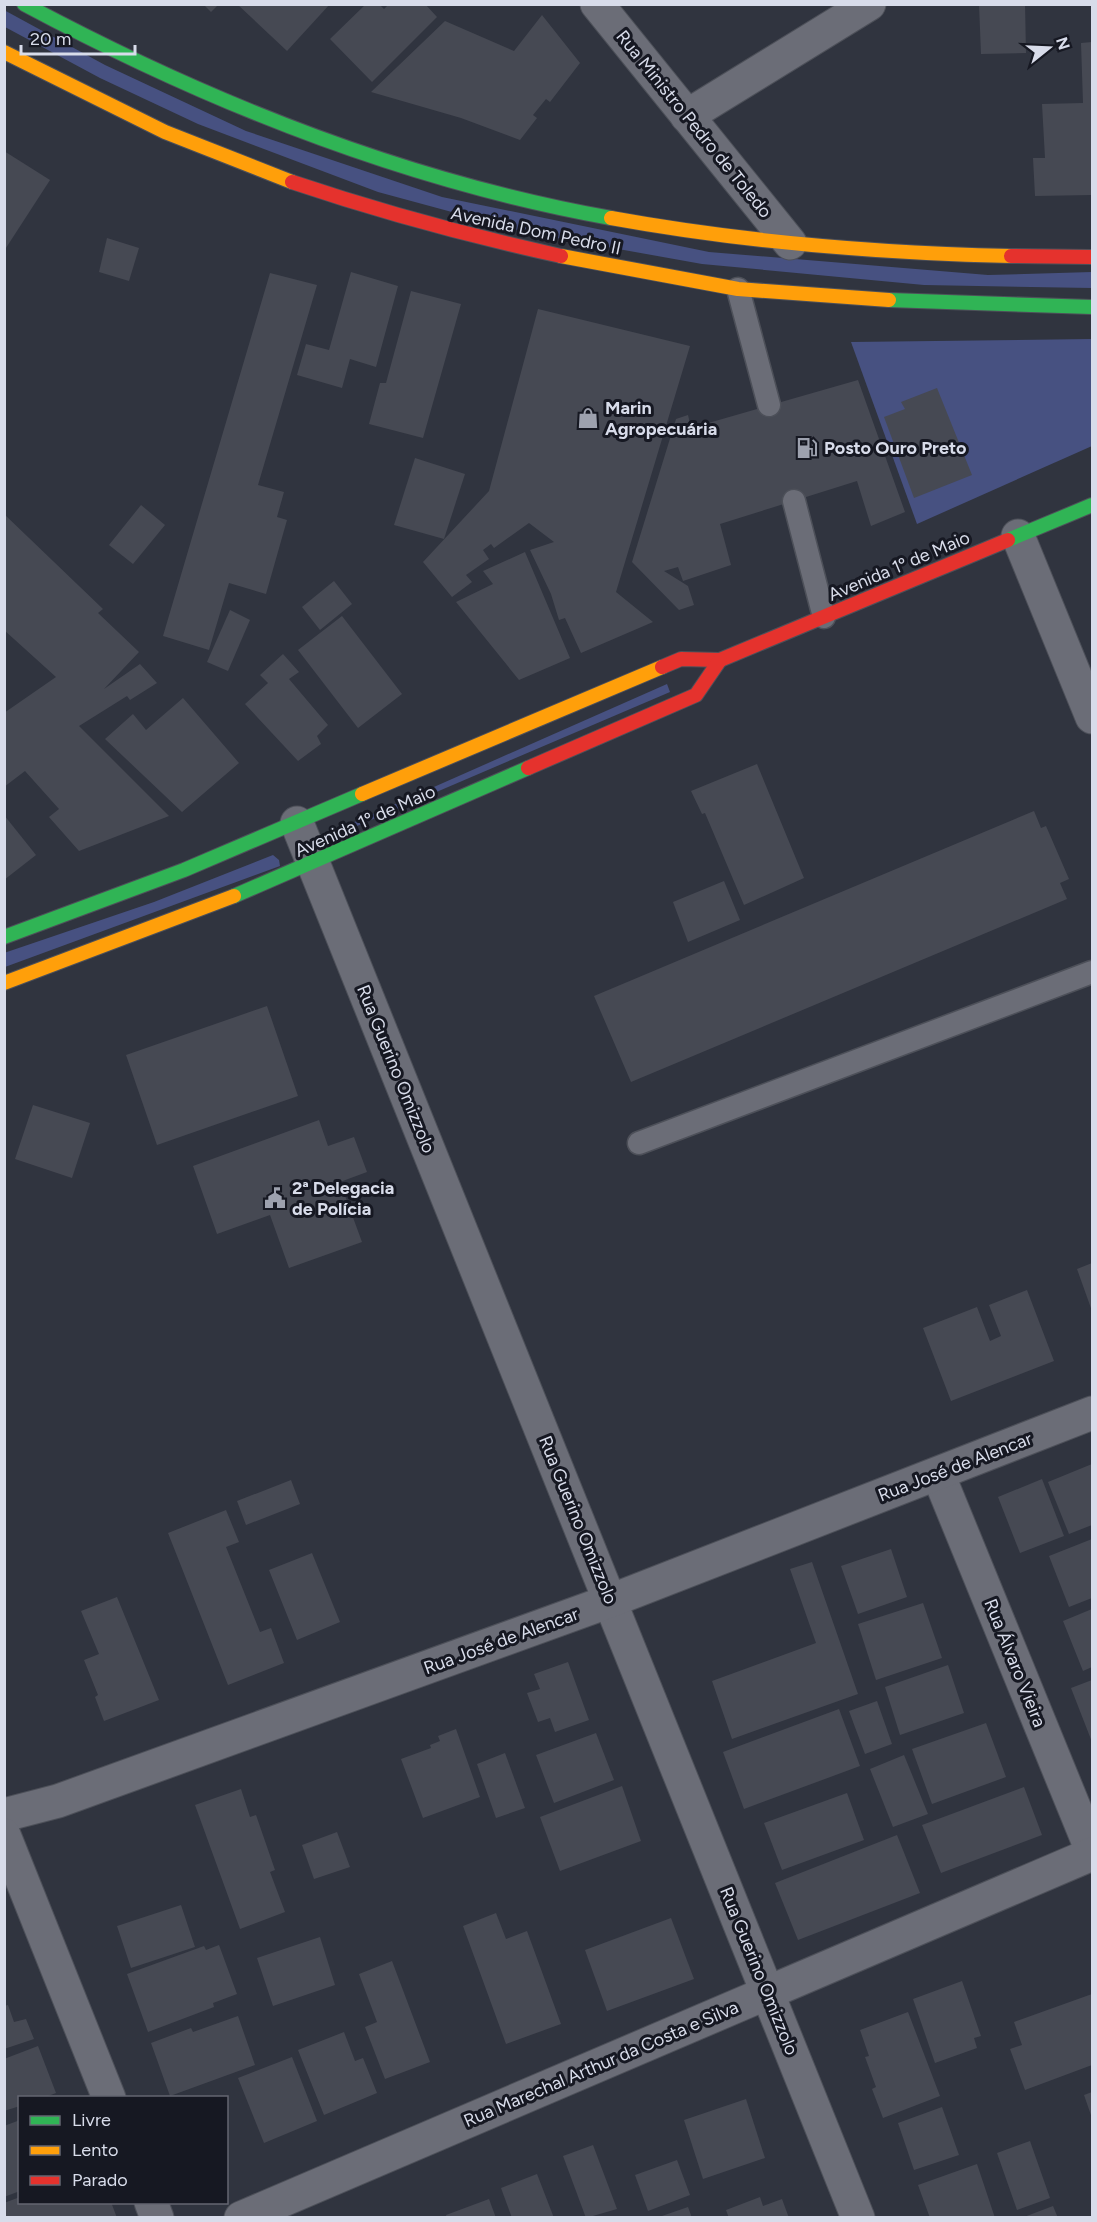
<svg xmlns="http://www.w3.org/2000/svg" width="1097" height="2222" font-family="Figtree,sans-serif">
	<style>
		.green { fill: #475181 }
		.building { fill: #464953 }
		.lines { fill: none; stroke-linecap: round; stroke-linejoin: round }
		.lane-casing { stroke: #4d5059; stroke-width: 25 }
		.street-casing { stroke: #4d5059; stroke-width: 35 }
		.fast-casing { stroke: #4d5059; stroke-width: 16 }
		.slow-casing { stroke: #4d5059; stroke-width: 16 }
		.jam-casing { stroke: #4d5059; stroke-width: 16 }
		.lane { stroke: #6b6d77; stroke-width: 22 }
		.street { stroke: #6b6d77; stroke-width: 33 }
		.fast { stroke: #30b455; stroke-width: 14 }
		.slow { stroke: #ff9f0a; stroke-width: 14 }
		.jam { stroke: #e5322d; stroke-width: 14 }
		.labels { text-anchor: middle; stroke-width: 6; stroke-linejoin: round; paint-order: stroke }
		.street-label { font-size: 18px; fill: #d8dcea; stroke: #161822 }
		.poi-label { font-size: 18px; font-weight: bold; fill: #d8dcea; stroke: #161822; text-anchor: start }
	</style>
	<rect width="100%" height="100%" fill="#30343f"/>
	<!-- green -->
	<g class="green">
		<path d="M4 10 105 65 246 131 442 197 709 252 988 275 1092 272V288L924 285 702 264 529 233 378 192 198 124 100 78 5 27Z"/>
		<path d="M1092 339V446L917 524 851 342Z"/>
		<path d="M667 684 670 692 329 838 332 832Z"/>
		<path d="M273 855 279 860 280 866 5 967 4 953 154 902Z"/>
	</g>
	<!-- building -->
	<g class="building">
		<path d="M203 4H219L211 12Z"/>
		<path d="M237 4H330L287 51Z"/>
		<path d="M366 4H379L384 9 389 4H425L437 17 372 82 330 39Z"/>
		<path d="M979 4H1025L1026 53 981 54Z"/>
		<path d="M542 15 580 63 550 102 546 99 533 115 537 118 520 140 461 118 371 92 445 21 514 51Z"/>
		<path d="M1092 42V195L1035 196 1033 158H1045L1042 104 1083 103 1081 43Z"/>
		<path d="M4 151 50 180 4 251Z"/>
		<path d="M107 238 139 248 129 281 99 272Z"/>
		<path d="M351 272 398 286 376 367 350 359 342 388 297 375 306 344 329 350Z"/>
		<path d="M270 273 317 285 258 485 284 492 277 517 287 520 266 594 229 583 209 650 163 636Z"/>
		<path d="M411 291 461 304 423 438 369 424 380 383H386Z"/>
		<path d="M538 309 690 346 616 592 653 622 581 653 565 618 559 620 551 594 530 550 554 542 529 523 494 548 491 544 483 550 489 559 466 575 472 582 452 597 423 562 489 491Z"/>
		<path d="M858 380 905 512 871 526 857 481 720 524 731 565 683 581 678 567 664 571 688 586 694 605 679 610 632 562 676 419 688 415 691 428Z"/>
		<path d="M937 388 972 475 914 498 884 417 905 409 901 402Z"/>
		<path d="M415 458 465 474 444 539 394 525Z"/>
		<path d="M141 505 165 525 133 564 109 545Z"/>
		<path d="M4 514 103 609 98 613 139 652 104 689 140 664 157 683 130 700 127 696 79 726 169 816 79 851 49 817 59 809 25 771 4 787V713L56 677 4 630Z"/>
		<path d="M525 552 570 658 519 680 456 602 493 584 483 571Z"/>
		<path d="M334 581 352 604 320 630 302 607Z"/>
		<path d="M230 610 250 620 228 671 207 662Z"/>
		<path d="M342 616 402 694 358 728 298 650Z"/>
		<path d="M283 654 299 672 289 679 328 725 317 736 321 744 298 761 245 704 268 683 260 675Z"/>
		<path d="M183 698 239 763 182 812 105 739 133 714 146 730Z"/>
		<path d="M757 764 804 878 744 905 705 813 702 814 691 791Z"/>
		<path d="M1034 811 1041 828 1046 826 1069 879 1060 883 1067 899 631 1082 594 996Z"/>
		<path d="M4 815 36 855 4 880Z"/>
		<path d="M724 881 740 920 688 942 673 902Z"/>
		<path d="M267 1006 298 1096 157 1145 126 1055Z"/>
		<path d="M33 1105 90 1123 72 1178 15 1159Z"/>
		<path d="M319 1120 328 1146 354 1137 367 1172 340 1182 362 1242 289 1268 270 1215 217 1234 193 1166Z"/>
		<path d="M1092 1263V1311L1077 1269Z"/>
		<path d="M1027 1290 1054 1361 951 1401 923 1328 977 1307 990 1341 1001 1336 989 1305Z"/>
		<path d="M1092 1464V1525L1069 1534 1048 1482Z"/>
		<path d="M1042 1479 1064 1536 1020 1553 998 1497Z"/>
		<path d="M291 1480 300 1504 246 1525 237 1501Z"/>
		<path d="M226 1510 239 1542 226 1547 260 1632 271 1628 284 1663 228 1685 168 1533Z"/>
		<path d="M1092 1539V1598L1069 1607 1049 1556Z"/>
		<path d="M891 1549 907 1597 858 1614 841 1566Z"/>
		<path d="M312 1553 340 1622 297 1640 269 1570Z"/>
		<path d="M812 1562 858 1694 732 1739 712 1681 816 1643 790 1569Z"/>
		<path d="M117 1597 159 1700 104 1721 95 1697 98 1695 84 1660 99 1654 81 1611Z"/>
		<path d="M923 1603 942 1658 876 1680 858 1624Z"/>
		<path d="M1092 1609V1667L1083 1671 1063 1621Z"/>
		<path d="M568 1662 589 1720 555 1732 550 1718 538 1722 527 1693 540 1689 534 1674Z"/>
		<path d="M948 1665 964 1713 900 1735 885 1687Z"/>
		<path d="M1092 1680V1742L1071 1688Z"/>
		<path d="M877 1701 892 1744 865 1754 849 1711Z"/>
		<path d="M839 1709 860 1766 744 1809 723 1752Z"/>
		<path d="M986 1723 1006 1777 932 1804 912 1749Z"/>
		<path d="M456 1729 480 1797 423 1818 401 1759 431 1748 430 1745 440 1741 438 1736Z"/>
		<path d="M596 1733 614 1780 554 1803 536 1755Z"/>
		<path d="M505 1753 525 1808 496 1818 477 1764Z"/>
		<path d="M904 1755 928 1814 893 1827 870 1769Z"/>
		<path d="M622 1786 641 1841 560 1871 540 1817Z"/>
		<path d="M1024 1787 1042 1835 941 1873 922 1825Z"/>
		<path d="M241 1789 250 1817 256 1815 275 1870 270 1872 285 1912 240 1929 195 1805Z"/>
		<path d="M847 1793 864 1840 782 1870 764 1823Z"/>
		<path d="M337 1832 350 1867 314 1879 302 1845Z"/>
		<path d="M897 1835 920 1893 798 1940 775 1883Z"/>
		<path d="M181 1905 195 1947 131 1968 117 1926Z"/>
		<path d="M496 1913 506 1939 527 1931 561 2024 506 2044 463 1926Z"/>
		<path d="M671 1918 694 1979 607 2011 585 1950Z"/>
		<path d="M320 1937 335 1985 273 2006 257 1958Z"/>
		<path d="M219 1945 237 1994 213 2003 214 2007 148 2032 127 1974 204 1946 206 1950Z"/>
		<path d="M392 1961 430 2062 385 2079 365 2027 377 2022 359 1974Z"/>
		<path d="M962 1981 981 2036 974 2038 977 2048 935 2063 913 1999Z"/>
		<path d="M1092 1994V2065L1025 2090 1010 2049 1022 2045 1014 2022Z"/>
		<path d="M8 2005 14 2022 26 2019 34 2039 4 2049V2006Z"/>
		<path d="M908 2012 940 2096 883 2118 872 2089 876 2087 865 2057 869 2056 860 2030Z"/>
		<path d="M238 2016 255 2065 170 2096 151 2043 191 2028 193 2032Z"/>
		<path d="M344 2032 355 2061 363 2058 377 2093 324 2115 298 2050Z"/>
		<path d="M38 2046 56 2093 43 2098H20V2106L4 2111V2059Z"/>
		<path d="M292 2057 317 2121 264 2143 238 2078Z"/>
		<path d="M1092 2092V2118L1084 2095Z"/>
		<path d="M746 2099 765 2158 703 2179 684 2120Z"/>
		<path d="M942 2107 959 2155 914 2170 898 2123Z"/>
		<path d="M20 2120V2191L4 2197V2126Z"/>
		<path d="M1030 2141 1050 2198 1017 2210 997 2153Z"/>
		<path d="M593 2145 617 2209 586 2218 563 2156Z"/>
		<path d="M677 2160 690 2195 648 2211 635 2175Z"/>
		<path d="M977 2164 995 2218H930L918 2185Z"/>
		<path d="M537 2174 554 2218H512L501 2188Z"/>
		<path d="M20 2197V2202H111L117 2218H4V2203Z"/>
		<path d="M760 2197 763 2206 782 2199 789 2218H729L726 2210Z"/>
		<path d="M489 2199 496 2218H447L446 2215Z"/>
		<path d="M1053 2206 1058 2218H1024V2217Z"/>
		<path d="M688 2207 692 2218H659V2217Z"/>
	</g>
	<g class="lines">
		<defs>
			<g id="lane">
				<path d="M738 289 769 405"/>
				<path d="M794 501 824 617"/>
				<path d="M639 1143 1092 972"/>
			</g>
			<g id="street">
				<path d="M597 4 790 243"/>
				<path d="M687 116 869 4"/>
				<path d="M1018 536 1092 717"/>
				<path d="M297 823 858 2218"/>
				<path d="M938 1474 1092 1851"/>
				<path d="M4 1815 58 1801 610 1601 1092 1413"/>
				<path d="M4 1835 109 2098"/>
				<path d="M151 2202 157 2218"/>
				<path d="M241 2218 1092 1854"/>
			</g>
			<g id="fast">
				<path d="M24 4C209 103 404 181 611 218"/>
				<path d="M889 300 1092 307"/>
				<path d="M1008 540 1092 505"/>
				<path d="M234 896 528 768"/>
				<path d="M4 937 184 870 362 794"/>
			</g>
			<g id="slow">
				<path d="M4 52 165 132 292 182"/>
				<path d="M611 218C743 242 877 253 1011 256"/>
				<path d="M561 256 738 289 889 300"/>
				<path d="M362 794 662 667"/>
				<path d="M4 983 234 896"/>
			</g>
			<g id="jam">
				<path d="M292 182C381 212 470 236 561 256"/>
				<path d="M1011 256 1092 257"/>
				<path d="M662 667 681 659 720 660 1008 540"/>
				<path d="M528 768 696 695 720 660"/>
			</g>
		</defs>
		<!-- lane casing -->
		<use href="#lane" class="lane-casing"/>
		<!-- street casing -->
		<use href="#street" class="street-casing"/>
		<!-- fast casing -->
		<use href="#fast" class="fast-casing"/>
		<!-- slow casing -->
		<use href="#slow" class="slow-casing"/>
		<!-- jam casing -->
		<use href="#jam" class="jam-casing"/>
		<!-- lane -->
		<use href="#lane" class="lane"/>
		<!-- street -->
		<use href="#street" class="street"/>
		<!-- fast -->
		<use href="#fast" class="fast"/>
		<!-- slow -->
		<use href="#slow" class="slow"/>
		<!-- jam -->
		<use href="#jam" class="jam"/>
	</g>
	<!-- icons -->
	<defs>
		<symbol id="shop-bare" viewBox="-9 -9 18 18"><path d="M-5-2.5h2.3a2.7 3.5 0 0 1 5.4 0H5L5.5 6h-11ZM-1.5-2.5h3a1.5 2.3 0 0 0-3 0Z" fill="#9da1ae" stroke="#161822" stroke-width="2.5" paint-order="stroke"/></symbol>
		<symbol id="fuel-bare" viewBox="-9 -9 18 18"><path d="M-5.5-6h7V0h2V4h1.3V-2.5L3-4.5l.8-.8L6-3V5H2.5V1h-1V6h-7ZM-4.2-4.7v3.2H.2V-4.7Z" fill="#9da1ae" stroke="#161822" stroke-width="2.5" paint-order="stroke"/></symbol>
		<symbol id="civic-bare" viewBox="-9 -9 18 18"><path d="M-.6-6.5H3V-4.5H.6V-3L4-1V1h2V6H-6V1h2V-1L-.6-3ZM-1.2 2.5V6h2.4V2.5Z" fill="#9da1ae" stroke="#161822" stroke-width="2.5" paint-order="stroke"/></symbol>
	</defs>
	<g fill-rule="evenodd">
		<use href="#shop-bare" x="573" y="403" width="30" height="30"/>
		<use href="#fuel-bare" x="792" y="433" width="30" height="30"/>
		<use href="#civic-bare" x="260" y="1183" width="30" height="30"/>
	</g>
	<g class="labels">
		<!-- street labels -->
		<g class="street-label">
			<text transform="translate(694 124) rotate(51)" y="6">Rua Ministro Pedro de Toledo</text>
			<text transform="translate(536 231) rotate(12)" y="6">Avenida Dom Pedro II</text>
			<text transform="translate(899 566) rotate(-23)" y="6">Avenida 1º de Maio</text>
			<text transform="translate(365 821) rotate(-24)" y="6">Avenida 1º de Maio</text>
			<text transform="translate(396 1069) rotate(68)" y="6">Rua Guerino Omizzolo</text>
			<text transform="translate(955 1467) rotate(-21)" y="6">Rua José de Alencar</text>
			<text transform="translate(578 1520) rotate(68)" y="6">Rua Guerino Omizzolo</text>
			<text transform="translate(501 1641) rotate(-20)" y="6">Rua José de Alencar</text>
			<text transform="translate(1015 1663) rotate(68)" y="6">Rua Álvaro Vieira</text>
			<text transform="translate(759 1971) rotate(68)" y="6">Rua Guerino Omizzolo</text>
			<text transform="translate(601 2064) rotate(-23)" y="6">Rua Marechal Arthur da Costa e Silva</text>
		</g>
		<!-- poi labels -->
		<g class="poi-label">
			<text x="605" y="414">Marin<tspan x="605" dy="21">Agropecuária</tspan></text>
			<text x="824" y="454">Posto Ouro Preto</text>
			<text x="292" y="1194">2ª Delegacia<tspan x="292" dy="21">de Polícia</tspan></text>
		</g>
	</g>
	<!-- border -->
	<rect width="1097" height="2222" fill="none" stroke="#d8dcea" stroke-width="12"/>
	<!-- legend -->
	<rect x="18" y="2096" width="210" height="108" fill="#161822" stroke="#646672" stroke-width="1.5"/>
	<rect x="30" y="2116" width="30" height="9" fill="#30b455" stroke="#646672" stroke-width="1.5"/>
	<text x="72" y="2126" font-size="18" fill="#d8dcea">Livre</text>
	<rect x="30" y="2146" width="30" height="9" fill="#ff9f0a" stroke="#646672" stroke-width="1.5"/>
	<text x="72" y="2156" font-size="18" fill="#d8dcea">Lento</text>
	<rect x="30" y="2176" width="30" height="9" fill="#e5322d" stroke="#646672" stroke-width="1.5"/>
	<text x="72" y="2186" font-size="18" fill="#d8dcea">Parado</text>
	<!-- north arrow -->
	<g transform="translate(1049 48) rotate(72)" stroke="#161822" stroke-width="4.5" paint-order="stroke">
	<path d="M0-4.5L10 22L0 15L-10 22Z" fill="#d8dcea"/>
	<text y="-9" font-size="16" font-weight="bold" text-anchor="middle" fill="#d8dcea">N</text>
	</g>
	<!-- scale -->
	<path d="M21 45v9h114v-9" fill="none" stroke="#d8dcea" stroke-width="3"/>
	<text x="30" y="45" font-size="18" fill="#d8dcea" stroke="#161822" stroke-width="4.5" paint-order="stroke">20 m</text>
</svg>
